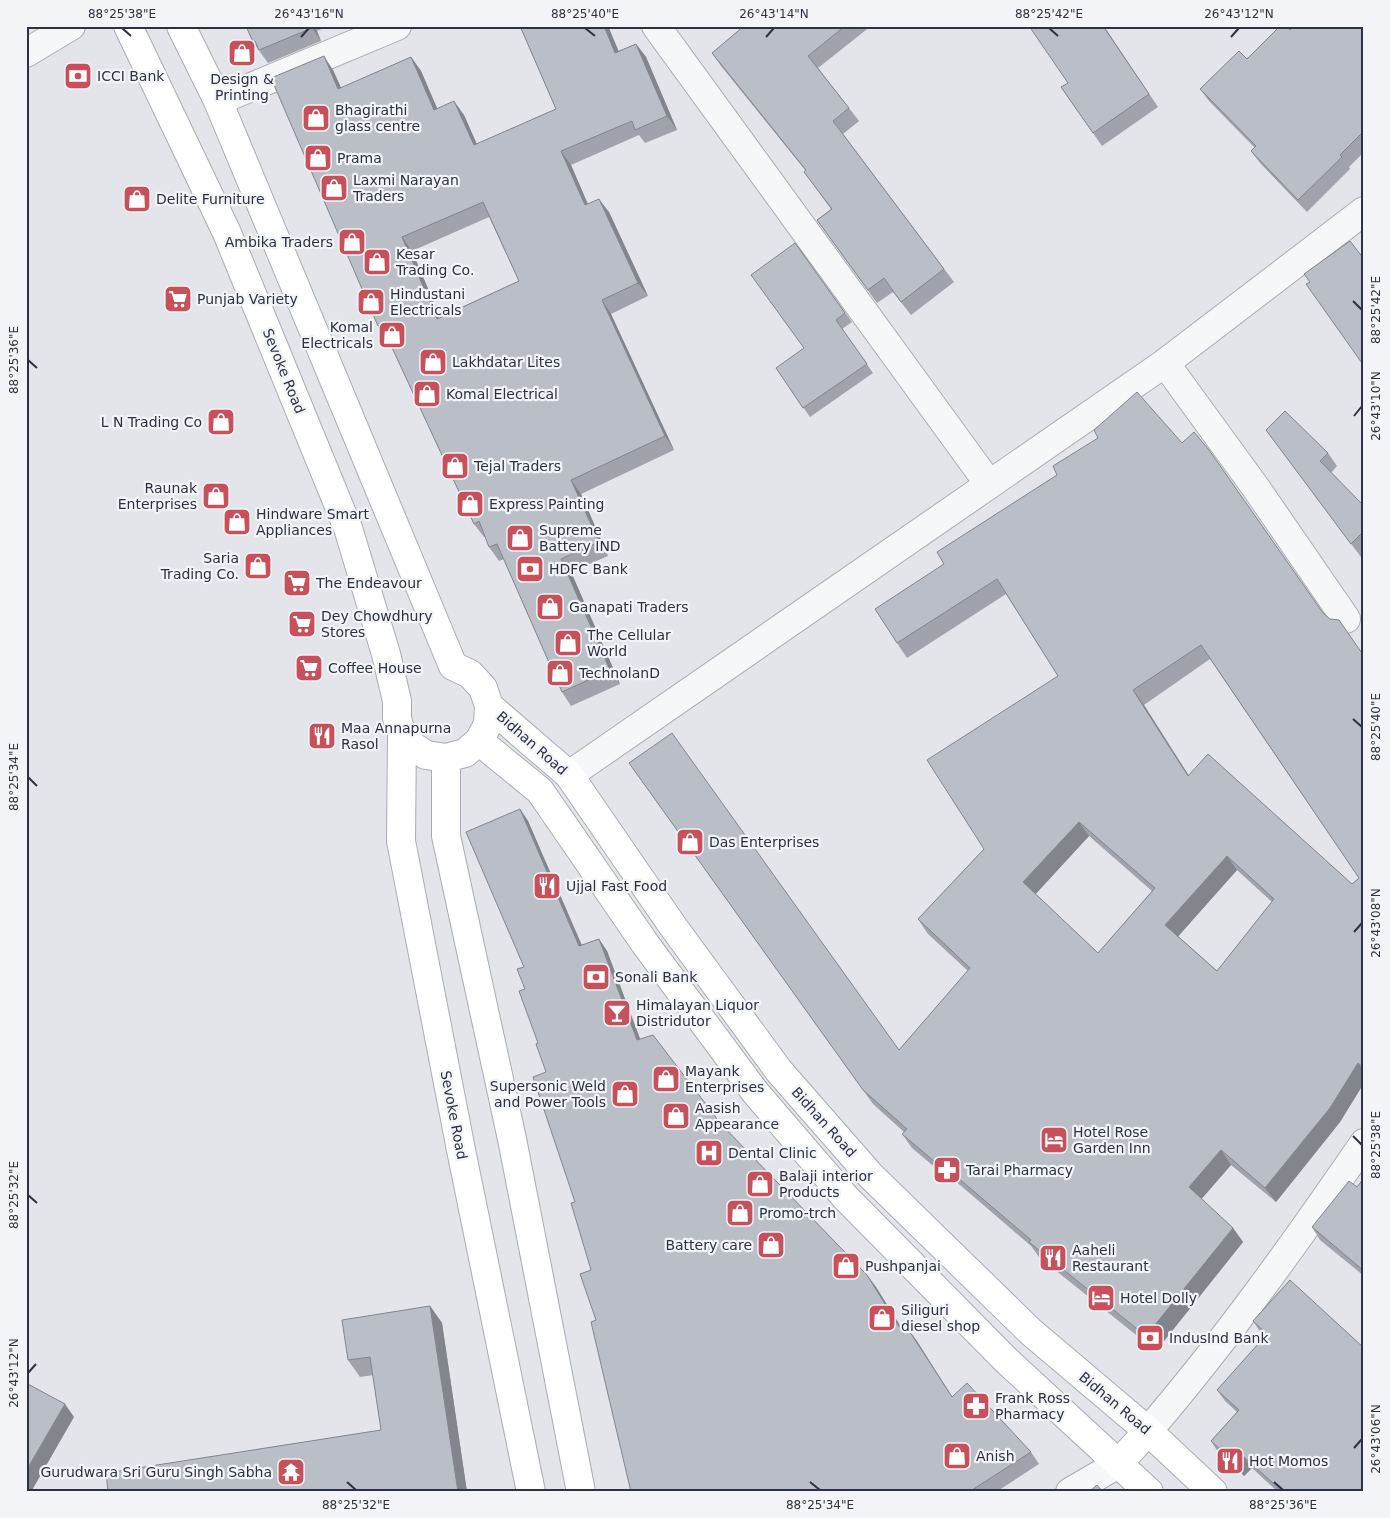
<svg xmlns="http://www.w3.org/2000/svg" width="1390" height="1518" font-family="'DejaVu Sans',sans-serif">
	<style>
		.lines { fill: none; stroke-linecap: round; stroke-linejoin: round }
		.minor-casing { stroke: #a8acb4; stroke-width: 30 }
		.tertiary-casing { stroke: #a8acb4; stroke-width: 30 }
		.secondary-casing { stroke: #a8acb4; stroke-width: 30 }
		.minor { stroke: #f6f7f9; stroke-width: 28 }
		.tertiary { stroke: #f6f7f9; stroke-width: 28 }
		.secondary { stroke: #fff; stroke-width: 28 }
		.wall { fill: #a0a3ab; fill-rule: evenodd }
		.shaded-wall { fill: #82858b }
		.building { fill: #babec7; stroke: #82858b; fill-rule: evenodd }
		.ticks { fill: none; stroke: #2c3242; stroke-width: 2 }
		.labels { text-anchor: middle; stroke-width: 4.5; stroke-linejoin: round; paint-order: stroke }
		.poi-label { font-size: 14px; fill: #2c3242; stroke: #f3f4f8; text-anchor: start }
		.street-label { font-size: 14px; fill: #2c3242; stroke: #f3f4f8 }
		.neatline { fill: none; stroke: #2c3242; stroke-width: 2 }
		.ticks-label { font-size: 12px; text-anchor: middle; fill: #2c3242 }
	</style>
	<rect width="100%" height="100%" fill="#e3e5ea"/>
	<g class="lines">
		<defs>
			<g id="minor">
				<path d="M656 26 989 484"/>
				<path d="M26 53 71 26"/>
				<path d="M218 101 397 26"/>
				<path d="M1165 363 1256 488 1346 619"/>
				<path d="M569 775 1165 363 1364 211"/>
				<path d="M1070 1492 1118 1464"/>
			</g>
			<path id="tertiary" d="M1148 1431C1226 1340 1296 1242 1364 1143"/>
			<g id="secondary">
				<path d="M128 26 227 233 348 528 386 654 397 701V718L399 726 408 743 426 755 446 758 465 753 479 741 488 724 489 706 483 688 470 674 453 666 218 101 181 26"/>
				<path d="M489 706 569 775 672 925 779 1071 870 1175 1031 1332 1148 1431 1213 1492"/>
				<path d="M402 735 401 841 462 1155 531 1492"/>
				<path d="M479 741 540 791 646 945 755 1092 846 1198 1006 1360 1149 1492"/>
				<path d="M446 758V836L512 1139 581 1492"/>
				<path d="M1118 1464 1148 1431"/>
			</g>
		</defs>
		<!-- minor casing -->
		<use href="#minor" class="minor-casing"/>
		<!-- tertiary casing -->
		<use href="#tertiary" class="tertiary-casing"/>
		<!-- secondary casing -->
		<use href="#secondary" class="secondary-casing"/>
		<!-- minor -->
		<use href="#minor" class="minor"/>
		<!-- tertiary -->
		<use href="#tertiary" class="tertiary"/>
		<!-- secondary -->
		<use href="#secondary" class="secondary"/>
	</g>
	<!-- wall -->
	<g class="wall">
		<path d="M246 26H328L317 31 321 41 268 63 253 42Z"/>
		<path d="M520 26H608L618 51 636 44 646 57 677 130 645 143 639 135 571 165 588 204 609 212 648 296 611 314 674 450 581 494 608 556 571 572 620 684 571 706 562 692 504 559 499 561 489 547 485 537H484L474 524 388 339 387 340 378 326 333 70 341 88 411 57 421 71 437 109 464 115 477 144 556 109ZM489 217 519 281 440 317 412 251Z"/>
		<path d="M744 26H871L818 68 849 108 859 121 843 134 954 282 911 315 893 292 877 303 817 220 831 209 804 172 805 170 721 66 712 53Z"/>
		<path d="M1104 26 1158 107 1102 146 1061 87 1068 83Z"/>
		<path d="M1364 26V152L1349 167 1350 169 1307 212 1260 163 1251 151 1255 148 1209 101 1200 89 1290 30Z"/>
		<path d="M795 243 852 322 842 329 873 373 810 417 776 368 804 349Z"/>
		<path d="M1266 430 1328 453 1337 466 1331 473 1364 506V554L1361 557Z"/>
		<path d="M944 564 1323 614 1364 655V1083L1340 1122 1276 1202 1231 1165 1201 1199 1233 1228 1243 1242 1156 1351 1039 1257 1031 1246 953 1179 951 1181 912 1148 902 1134 904 1132 873 1104 629 763 899 1050 968 971 928 934 918 919 984 849 1058 676 1006 594 907 658 897 643ZM1210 659 1359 878 1352 884 1188 775 1144 705ZM1089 836 1152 891 1098 953 1035 894ZM1237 870 1272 902 1217 971 1178 936Z"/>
		<path d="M520 809 528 821 582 945 599 939 607 951 640 1039 715 1116 722 1125 867 1275 876 1287 904 1332 908 1329 952 1397 1031 1452 1039 1464 996 1492H631L596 1320 591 1270 546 1072 525 989 524 967Z"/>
		<path d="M1364 1178V1276L1320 1240 1312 1227 1357 1187Z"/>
		<path d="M1290 1280 1364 1492H1278L1252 1468 1244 1476 1218 1452 1211 1441 1237 1412 1225 1401 1217 1390 1265 1337 1261 1333 1253 1321Z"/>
		<path d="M430 1306 442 1323 467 1492H108L381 1430 373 1375 360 1377 348 1360Z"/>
	</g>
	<!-- shaded-wall -->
	<g class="shaded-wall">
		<path d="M311 26H313L317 31 321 41Z"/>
		<path d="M604 26H608L625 66 615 53Z"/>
		<path d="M636 44 646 57 677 130 667 116Z"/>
		<path d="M324 56 333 70 348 103 338 89Z"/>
		<path d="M411 57 421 71 444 124 434 110Z"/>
		<path d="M454 101 464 115 483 159 474 145Z"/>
		<path d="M561 151 571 165 594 219 585 205Z"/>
		<path d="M599 199 609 212 648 296 638 283Z"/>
		<path d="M402 237 412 251 447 333 437 319Z"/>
		<path d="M602 300 611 314 674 450 665 436Z"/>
		<path d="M571 480 581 494 608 556 599 542Z"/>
		<path d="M561 559 571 572 620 684 610 670Z"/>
		<path d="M1133 690 1144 705 1198 790 1188 776Z"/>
		<path d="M520 809 528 821 587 958 579 946Z"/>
		<path d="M1079 822 1089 836 1033 897 1023 882Z"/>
		<path d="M1227 856 1237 870 1175 940 1165 925Z"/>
		<path d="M599 939 607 951 645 1052 637 1040Z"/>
		<path d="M1358 1063 1364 1071V1083L1340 1122 1276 1202 1265 1188Z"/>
		<path d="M1221 1150 1231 1165 1199 1202 1189 1187Z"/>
		<path d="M943 1165 953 1179 951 1181 941 1167Z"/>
		<path d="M1233 1228 1243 1242 1156 1351 1146 1336Z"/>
		<path d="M867 1275 876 1287 912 1345 903 1333Z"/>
		<path d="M430 1306 442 1323 467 1492H458Z"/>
		<path d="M908 1329 917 1341 960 1409 952 1397Z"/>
		<path d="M65 1404 74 1417 31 1492H26V1471Z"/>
		<path d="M1244 1457 1252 1468 1244 1476 1237 1465Z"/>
	</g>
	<!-- building -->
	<g class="building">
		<path d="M246 26H311L312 28 259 50 255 41 253 42Z"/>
		<path d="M520 26H604L615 53 636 44 667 116 635 130 632 121 561 151 585 205 599 199 638 283 602 300 665 436 571 480 599 542 561 559 610 670 562 692 497 544 489 547 479 521 474 524 381 324 378 326 271 78 324 56 338 89 411 57 434 110 454 101 474 145 556 109ZM483 202 519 281 437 319 402 237Z"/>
		<path d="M744 26H845L808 56 849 108 833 121 944 269 901 302 884 278 868 290 817 220 832 209 804 172 806 170 712 53Z"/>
		<path d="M1029 26H1103L1149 94 1093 133 1061 87 1068 83Z"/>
		<path d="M1280 26H1286L1290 30 1294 26H1364V131L1340 155 1342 157 1298 200 1251 151 1256 146 1200 89 1239 51 1247 59Z"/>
		<path d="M1350 241 1364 259V366L1306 284 1310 282 1304 274Z"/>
		<path d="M795 243 845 313 836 320 867 364 803 408 776 368 804 348 751 275Z"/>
		<path d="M1137 392 1182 443 1194 432 1209 450 1323 613 1330 619 1339 620 1364 656V1068L1358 1063 1330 1108 1265 1188 1221 1150 1189 1187 1233 1228 1146 1336 1029 1242 1031 1240 943 1165 941 1167 902 1134 907 1129 863 1090 629 763 672 733 899 1050 970 968 918 919 984 849 927 760 1058 676 997 579 897 643 875 609 944 564 937 552 1057 475 1053 466 1098 438 1094 430ZM1201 645 1359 878 1352 884 1208 754 1188 776 1133 690ZM1079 822 1155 888 1098 953 1023 882ZM1227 856 1274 899 1217 971 1165 925Z"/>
		<path d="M1285 411 1328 453 1320 461 1364 506V531L1351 544 1266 430Z"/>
		<path d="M520 809 579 946 599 939 637 1040 653 1035 715 1116 717 1120 867 1275 903 1333 908 1329 952 1397 967 1383 1031 1452 969 1492H631L591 1322 596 1320 580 1274 591 1270 571 1203 575 1202 533 1077 546 1072 536 1044 538 1043 519 991 525 989 517 969 524 967 466 832Z"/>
		<path d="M1364 1178V1271L1312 1227 1349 1181 1357 1187Z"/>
		<path d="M1290 1280 1364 1348V1492H1283L1244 1457 1237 1465 1211 1441 1239 1410 1217 1390 1267 1334 1253 1321Z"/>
		<path d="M430 1306 458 1492H108L106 1473 381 1430 370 1357 348 1360 342 1320Z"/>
		<path d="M26 1383 65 1404 26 1471Z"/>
		<path d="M1097 1485 1103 1492H1089Z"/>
	</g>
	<!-- ticks -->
	<path class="ticks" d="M122 28 131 36M585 28 595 36M1049 28 1058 36M301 37 309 28M766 37 774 28M1231 37 1239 28M1353 301 1362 310M28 360 37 368M1354 416 1362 406M1353 719 1362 727M28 777 37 786M1354 932 1362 923M1353 1136 1362 1145M28 1195 37 1203M28 1373 36 1364M1354 1448 1362 1439M347 1482 356 1490M810 1482 820 1490M1274 1482 1283 1490"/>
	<!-- icons -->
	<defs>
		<symbol id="shop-square" viewBox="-11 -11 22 22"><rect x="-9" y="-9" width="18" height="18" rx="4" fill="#c7505b" stroke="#f3f4f8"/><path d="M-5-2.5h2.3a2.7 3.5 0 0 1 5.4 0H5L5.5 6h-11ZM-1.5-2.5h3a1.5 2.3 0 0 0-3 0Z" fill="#fff"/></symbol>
		<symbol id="bank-square" viewBox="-11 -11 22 22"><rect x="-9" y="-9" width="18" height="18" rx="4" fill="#c7505b" stroke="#f3f4f8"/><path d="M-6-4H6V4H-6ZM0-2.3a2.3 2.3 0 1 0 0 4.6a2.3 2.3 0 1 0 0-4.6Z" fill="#fff"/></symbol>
		<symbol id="supermarket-square" viewBox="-11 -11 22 22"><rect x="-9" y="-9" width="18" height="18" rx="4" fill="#c7505b" stroke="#f3f4f8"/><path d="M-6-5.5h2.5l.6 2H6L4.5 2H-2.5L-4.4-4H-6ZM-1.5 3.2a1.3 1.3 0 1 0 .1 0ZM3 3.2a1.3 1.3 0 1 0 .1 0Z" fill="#fff"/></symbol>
		<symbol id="restaurant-square" viewBox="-11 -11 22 22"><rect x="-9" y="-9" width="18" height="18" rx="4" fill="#c7505b" stroke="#f3f4f8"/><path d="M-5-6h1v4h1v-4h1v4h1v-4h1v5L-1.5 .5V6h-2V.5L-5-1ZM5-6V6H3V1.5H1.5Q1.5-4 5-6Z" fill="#fff"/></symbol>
		<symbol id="bar-square" viewBox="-11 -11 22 22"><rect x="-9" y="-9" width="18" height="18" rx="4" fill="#c7505b" stroke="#f3f4f8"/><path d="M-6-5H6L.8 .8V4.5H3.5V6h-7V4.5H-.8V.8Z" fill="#fff"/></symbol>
		<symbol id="hotel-square" viewBox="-11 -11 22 22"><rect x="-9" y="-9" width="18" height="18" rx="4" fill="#c7505b" stroke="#f3f4f8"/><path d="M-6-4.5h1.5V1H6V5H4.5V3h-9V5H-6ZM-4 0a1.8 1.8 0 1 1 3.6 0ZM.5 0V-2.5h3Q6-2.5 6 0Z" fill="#fff"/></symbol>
		<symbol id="hospital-square" viewBox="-11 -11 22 22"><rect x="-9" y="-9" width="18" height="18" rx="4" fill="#c7505b" stroke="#f3f4f8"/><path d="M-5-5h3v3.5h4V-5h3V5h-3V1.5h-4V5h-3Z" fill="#fff"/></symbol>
		<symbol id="pharmacy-square" viewBox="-11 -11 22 22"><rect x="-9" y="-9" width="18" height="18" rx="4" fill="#c7505b" stroke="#f3f4f8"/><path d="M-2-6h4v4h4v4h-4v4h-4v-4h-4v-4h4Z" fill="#fff"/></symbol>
		<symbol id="temple-square" viewBox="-11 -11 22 22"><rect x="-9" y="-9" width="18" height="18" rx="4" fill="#c7505b" stroke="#f3f4f8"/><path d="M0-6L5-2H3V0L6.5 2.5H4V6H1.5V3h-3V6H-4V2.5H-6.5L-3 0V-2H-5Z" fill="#fff"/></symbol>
	</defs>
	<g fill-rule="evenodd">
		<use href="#shop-square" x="226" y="37" width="32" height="32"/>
		<use href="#bank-square" x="62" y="60" width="32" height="32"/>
		<use href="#shop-square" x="300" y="102" width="32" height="32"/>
		<use href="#shop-square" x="302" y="142" width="32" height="32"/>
		<use href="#shop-square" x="318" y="172" width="32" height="32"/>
		<use href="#shop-square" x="121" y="183" width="32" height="32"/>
		<use href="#shop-square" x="336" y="226" width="32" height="32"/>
		<use href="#shop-square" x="361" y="246" width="32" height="32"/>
		<use href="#supermarket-square" x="162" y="283" width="32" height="32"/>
		<use href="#shop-square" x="355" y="286" width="32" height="32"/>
		<use href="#shop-square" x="376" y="319" width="32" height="32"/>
		<use href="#shop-square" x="417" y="346" width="32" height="32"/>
		<use href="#shop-square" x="411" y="378" width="32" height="32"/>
		<use href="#shop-square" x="205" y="406" width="32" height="32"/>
		<use href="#shop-square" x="439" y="450" width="32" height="32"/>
		<use href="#shop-square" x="200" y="480" width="32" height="32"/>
		<use href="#shop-square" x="454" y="488" width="32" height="32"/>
		<use href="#shop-square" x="221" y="506" width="32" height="32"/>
		<use href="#shop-square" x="504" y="522" width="32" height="32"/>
		<use href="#shop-square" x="242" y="550" width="32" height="32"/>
		<use href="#bank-square" x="514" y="553" width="32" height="32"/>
		<use href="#supermarket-square" x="281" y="567" width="32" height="32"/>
		<use href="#shop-square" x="534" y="591" width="32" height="32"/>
		<use href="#supermarket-square" x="286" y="608" width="32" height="32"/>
		<use href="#shop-square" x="552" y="627" width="32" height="32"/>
		<use href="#supermarket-square" x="293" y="652" width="32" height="32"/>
		<use href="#shop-square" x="544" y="657" width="32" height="32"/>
		<use href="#restaurant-square" x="306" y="720" width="32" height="32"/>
		<use href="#shop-square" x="674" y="826" width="32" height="32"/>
		<use href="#restaurant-square" x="531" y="870" width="32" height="32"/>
		<use href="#bank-square" x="580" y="961" width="32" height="32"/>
		<use href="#bar-square" x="601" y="997" width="32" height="32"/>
		<use href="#shop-square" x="650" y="1063" width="32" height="32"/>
		<use href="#shop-square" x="609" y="1078" width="32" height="32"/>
		<use href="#shop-square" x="660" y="1100" width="32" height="32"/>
		<use href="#hotel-square" x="1038" y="1124" width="32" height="32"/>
		<use href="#hospital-square" x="693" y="1137" width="32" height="32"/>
		<use href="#pharmacy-square" x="931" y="1154" width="32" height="32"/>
		<use href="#shop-square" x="744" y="1168" width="32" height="32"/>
		<use href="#shop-square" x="724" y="1197" width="32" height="32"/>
		<use href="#shop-square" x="755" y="1229" width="32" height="32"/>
		<use href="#restaurant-square" x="1037" y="1242" width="32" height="32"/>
		<use href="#shop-square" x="830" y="1250" width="32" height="32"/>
		<use href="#hotel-square" x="1085" y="1282" width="32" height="32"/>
		<use href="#shop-square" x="866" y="1302" width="32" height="32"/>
		<use href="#bank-square" x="1134" y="1322" width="32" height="32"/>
		<use href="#pharmacy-square" x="960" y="1390" width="32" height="32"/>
		<use href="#shop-square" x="941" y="1440" width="32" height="32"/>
		<use href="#restaurant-square" x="1214" y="1445" width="32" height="32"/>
		<use href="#temple-square" x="275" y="1456" width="32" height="32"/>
	</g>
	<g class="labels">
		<!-- poi labels -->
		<g class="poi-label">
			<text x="97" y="81">ICCI Bank</text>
			<text x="242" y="84" text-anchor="middle">Design &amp;<tspan x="242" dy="16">Printing</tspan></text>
			<text x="335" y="115">Bhagirathi<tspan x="335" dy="16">glass centre</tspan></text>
			<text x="337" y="163">Prama</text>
			<text x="353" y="185">Laxmi Narayan<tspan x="353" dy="16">Traders</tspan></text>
			<text x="156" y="204">Delite Furniture</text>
			<text x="333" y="247" text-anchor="end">Ambika Traders</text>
			<text x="396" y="259">Kesar<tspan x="396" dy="16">Trading Co.</tspan></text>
			<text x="390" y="299">Hindustani<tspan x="390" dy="16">Electricals</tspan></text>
			<text x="197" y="304">Punjab Variety</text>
			<text x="373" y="332" text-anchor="end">Komal<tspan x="373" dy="16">Electricals</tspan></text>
			<text x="452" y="367">Lakhdatar Lites</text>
			<text x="446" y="399">Komal Electrical</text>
			<text x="202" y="427" text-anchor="end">L N Trading Co</text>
			<text x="474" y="471">Tejal Traders</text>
			<text x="197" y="493" text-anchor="end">Raunak<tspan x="197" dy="16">Enterprises</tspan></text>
			<text x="489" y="509">Express Painting</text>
			<text x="256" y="519">Hindware Smart<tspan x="256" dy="16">Appliances</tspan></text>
			<text x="539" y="535">Supreme<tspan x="539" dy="16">Battery IND</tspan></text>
			<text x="239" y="563" text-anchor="end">Saria<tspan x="239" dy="16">Trading Co.</tspan></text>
			<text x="549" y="574">HDFC Bank</text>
			<text x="316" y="588">The Endeavour</text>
			<text x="569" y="612">Ganapati Traders</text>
			<text x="321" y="621">Dey Chowdhury<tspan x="321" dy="16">Stores</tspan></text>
			<text x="587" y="640">The Cellular<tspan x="587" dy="16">World</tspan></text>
			<text x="328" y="673">Coffee House</text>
			<text x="579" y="678">TechnolanD</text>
			<text x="341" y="733">Maa Annapurna<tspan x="341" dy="16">Rasol</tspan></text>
			<text x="709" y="847">Das Enterprises</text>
			<text x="566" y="891">Ujjal Fast Food</text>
			<text x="615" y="982">Sonali Bank</text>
			<text x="636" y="1010">Himalayan Liquor<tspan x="636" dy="16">Distridutor</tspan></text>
			<text x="685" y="1076">Mayank<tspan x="685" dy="16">Enterprises</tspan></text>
			<text x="606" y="1091" text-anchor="end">Supersonic Weld<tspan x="606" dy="16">and Power Tools</tspan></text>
			<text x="695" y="1113">Aasish<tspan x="695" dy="16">Appearance</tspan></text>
			<text x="1073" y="1137">Hotel Rose<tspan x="1073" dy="16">Garden Inn</tspan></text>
			<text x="728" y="1158">Dental Clinic</text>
			<text x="966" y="1175">Tarai Pharmacy</text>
			<text x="779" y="1181">Balaji interior<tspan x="779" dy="16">Products</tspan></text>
			<text x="759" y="1218">Promo-trch</text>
			<text x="752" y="1250" text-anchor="end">Battery care</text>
			<text x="1072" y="1255">Aaheli<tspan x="1072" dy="16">Restaurant</tspan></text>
			<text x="865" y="1271">Pushpanjai</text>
			<text x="1120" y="1303">Hotel Dolly</text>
			<text x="901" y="1315">Siliguri<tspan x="901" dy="16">diesel shop</tspan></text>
			<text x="1169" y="1343">IndusInd Bank</text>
			<text x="995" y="1403">Frank Ross<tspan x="995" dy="16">Pharmacy</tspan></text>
			<text x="976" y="1461">Anish</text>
			<text x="1249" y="1466">Hot Momos</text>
			<text x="272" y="1477" text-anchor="end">Gurudwara Sri Guru Singh Sabha</text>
		</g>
		<!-- street labels -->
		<g class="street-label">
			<text transform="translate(284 371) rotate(68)" y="5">Sevoke Road</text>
			<text transform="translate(532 743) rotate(41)" y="5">Bidhan Road</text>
			<text transform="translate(454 1115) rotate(79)" y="5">Sevoke Road</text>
			<text transform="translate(824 1122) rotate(48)" y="5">Bidhan Road</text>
			<text transform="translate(1115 1403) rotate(40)" y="5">Bidhan Road</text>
		</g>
	</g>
	<!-- border -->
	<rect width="1390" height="1518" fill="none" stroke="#f3f4f8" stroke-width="55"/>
	<rect x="28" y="28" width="1334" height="1462" class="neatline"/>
	<g class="ticks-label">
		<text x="122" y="18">88°25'38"E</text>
		<text x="309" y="18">26°43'16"N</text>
		<text x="585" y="18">88°25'40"E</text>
		<text x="774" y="18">26°43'14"N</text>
		<text x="1049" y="18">88°25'42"E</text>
		<text x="1239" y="18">26°43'12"N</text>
		<text transform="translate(1376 310) rotate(-90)" y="4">88°25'42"E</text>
		<text transform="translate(14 360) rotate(-90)" y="4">88°25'36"E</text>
		<text transform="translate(1376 406) rotate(-90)" y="4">26°43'10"N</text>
		<text transform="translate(1376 727) rotate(-90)" y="4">88°25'40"E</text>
		<text transform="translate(14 777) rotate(-90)" y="4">88°25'34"E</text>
		<text transform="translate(1376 923) rotate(-90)" y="4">26°43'08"N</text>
		<text transform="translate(1376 1145) rotate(-90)" y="4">88°25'38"E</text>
		<text transform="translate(14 1195) rotate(-90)" y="4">88°25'32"E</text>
		<text transform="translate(14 1373) rotate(-90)" y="4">26°43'12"N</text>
		<text transform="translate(1376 1439) rotate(-90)" y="4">26°43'06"N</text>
		<text x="356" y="1509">88°25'32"E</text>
		<text x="820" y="1509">88°25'34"E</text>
		<text x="1283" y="1509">88°25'36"E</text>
	</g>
</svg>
